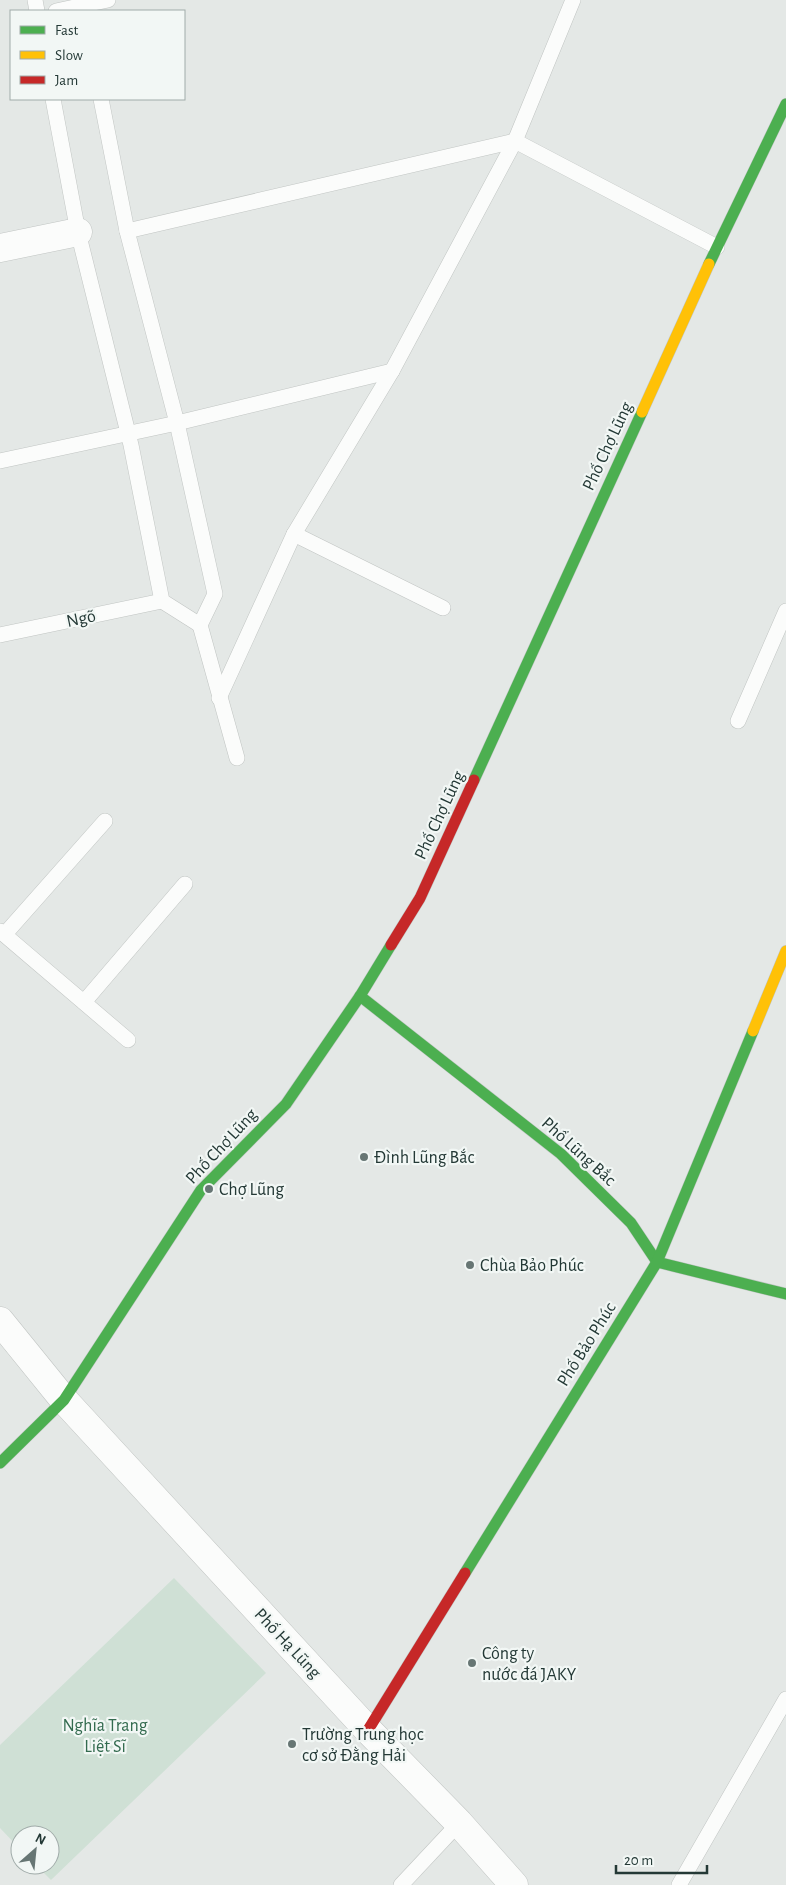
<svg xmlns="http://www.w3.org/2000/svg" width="786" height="1885" font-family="'Alegreya Sans',sans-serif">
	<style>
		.green { fill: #cfe0d5 }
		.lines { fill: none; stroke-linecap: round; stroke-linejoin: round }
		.lane-casing { stroke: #c1c5c3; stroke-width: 16 }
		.street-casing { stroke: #c1c5c3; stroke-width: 29 }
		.fast-casing { stroke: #c0c6c4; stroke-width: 12 }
		.slow-casing { stroke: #c0c6c4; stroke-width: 12 }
		.jam-casing { stroke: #c0c6c4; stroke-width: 12 }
		.lane { stroke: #fbfcfb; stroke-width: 15 }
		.street { stroke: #fbfcfb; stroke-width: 28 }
		.fast { stroke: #4caf50; stroke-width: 11 }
		.slow { stroke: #ffc107; stroke-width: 11 }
		.jam { stroke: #c62828; stroke-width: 11 }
		.poi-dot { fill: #677674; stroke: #f2f7f5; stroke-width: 2 }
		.labels { text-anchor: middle; stroke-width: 4.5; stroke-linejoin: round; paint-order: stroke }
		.street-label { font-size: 18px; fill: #243936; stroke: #f2f7f5 }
		.poi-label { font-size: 18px; fill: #243936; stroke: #f2f7f5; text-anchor: start }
		.park-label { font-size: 18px; fill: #336b4f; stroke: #f2f7f5 }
	</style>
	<rect width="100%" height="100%" fill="#e4e8e6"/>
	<!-- green -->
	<path class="green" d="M174 1578 266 1673 51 1880 36 1865H50V1835H20V1849L0 1828V1745Z"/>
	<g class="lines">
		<defs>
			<g id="lane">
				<path d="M35 0 37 11"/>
				<path d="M56 11 108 0"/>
				<path d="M53 99 78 232 131 445 162 601 200 625"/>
				<path d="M101 99 127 231 177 423 215 594 200 625 237 758"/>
				<path d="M127 231 515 141 717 247"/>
				<path d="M0 461 177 423 392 371"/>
				<path d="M294 534 443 608"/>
				<path d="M0 635 162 601"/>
				<path d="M219 698 294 534 392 371 515 141 573 0"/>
				<path d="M738 721 786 611"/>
				<path d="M0 931 128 1040"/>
				<path d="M5 934 105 821"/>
				<path d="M84 1002 185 884"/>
				<path d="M401 1885 459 1823"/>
				<path d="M679 1885 786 1699"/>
			</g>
			<g id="street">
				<path d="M0 248 78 232"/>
				<path d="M0 1321 64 1400 368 1730 459 1823 514 1885"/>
			</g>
			<g id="fast">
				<path d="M709 264 786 104"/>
				<path d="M474 780 642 412"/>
				<path d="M360 996 561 1154 631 1223 657 1262 786 1294"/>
				<path d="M0 1463 64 1400 201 1190 286 1104 360 996 391 945"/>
				<path d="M465 1573 657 1262 753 1031"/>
			</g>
			<g id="slow">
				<path d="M642 412 709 264"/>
				<path d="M753 1031 786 951"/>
			</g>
			<g id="jam">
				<path d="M391 945 420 898 474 780"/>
				<path d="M368 1730 465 1573"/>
			</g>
		</defs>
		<!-- lane casing -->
		<use href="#lane" class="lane-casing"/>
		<!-- street casing -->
		<use href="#street" class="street-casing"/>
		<!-- fast casing -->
		<use href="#fast" class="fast-casing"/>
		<!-- slow casing -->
		<use href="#slow" class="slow-casing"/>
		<!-- jam casing -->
		<use href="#jam" class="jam-casing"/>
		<!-- lane -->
		<use href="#lane" class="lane"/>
		<!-- street -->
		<use href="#street" class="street"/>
		<!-- fast -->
		<use href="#fast" class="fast"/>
		<!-- slow -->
		<use href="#slow" class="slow"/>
		<!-- jam -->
		<use href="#jam" class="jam"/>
	</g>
	<!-- markers -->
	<g class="poi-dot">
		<circle cx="364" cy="1157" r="5"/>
		<circle cx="209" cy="1189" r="5"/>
		<circle cx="470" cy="1265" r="5"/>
		<circle cx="472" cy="1663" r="5"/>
		<circle cx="292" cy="1744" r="5"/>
	</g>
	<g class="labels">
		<!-- street labels -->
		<g class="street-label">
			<text transform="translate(607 446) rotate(-65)" y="6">Phố Chợ Lũng</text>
			<text transform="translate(81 618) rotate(-12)" y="6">Ngõ</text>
			<text transform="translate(439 815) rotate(-65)" y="6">Phố Chợ Lũng</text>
			<text transform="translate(221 1146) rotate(-47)" y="6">Phố Chợ Lũng</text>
			<text transform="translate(579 1151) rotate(42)" y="6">Phố Lũng Bắc</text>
			<text transform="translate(586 1344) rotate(-58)" y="6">Phố Bảo Phúc</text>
			<text transform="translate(288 1643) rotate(47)" y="6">Phố Hạ Lũng</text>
		</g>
		<!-- poi labels -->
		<g class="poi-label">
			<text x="374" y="1163">Đình Lũng Bắc</text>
			<text x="219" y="1195">Chợ Lũng</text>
			<text x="480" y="1271">Chùa Bảo Phúc</text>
			<text x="482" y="1659">Công ty<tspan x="482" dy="21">nước đá JAKY</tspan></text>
			<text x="302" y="1740">Trường Trung học<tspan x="302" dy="21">cơ sở Đằng Hải</tspan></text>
		</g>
		<!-- park labels -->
		<g class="park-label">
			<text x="105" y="1731">Nghĩa Trang<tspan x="105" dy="21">Liệt Sĩ</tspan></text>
		</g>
	</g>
	<!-- legend -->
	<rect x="10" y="10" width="175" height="90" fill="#f2f7f5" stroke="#a0aba9"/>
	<rect x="20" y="26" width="25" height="8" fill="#4caf50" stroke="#a0aba9"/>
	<text x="55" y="35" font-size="15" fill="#243936">Fast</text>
	<rect x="20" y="51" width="25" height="8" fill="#ffc107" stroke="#a0aba9"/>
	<text x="55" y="60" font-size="15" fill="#243936">Slow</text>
	<rect x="20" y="76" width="25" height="8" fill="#c62828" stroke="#a0aba9"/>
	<text x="55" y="85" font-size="15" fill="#243936">Jam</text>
	<!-- north arrow -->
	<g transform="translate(35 1850) rotate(27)"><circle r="24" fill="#f2f7f5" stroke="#a0aba9"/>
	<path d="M0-4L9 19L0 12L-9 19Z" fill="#677674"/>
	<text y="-8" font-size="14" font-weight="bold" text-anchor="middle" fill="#243936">N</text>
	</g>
	<!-- scale -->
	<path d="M616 1865v8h91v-8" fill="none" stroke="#243936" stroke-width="2.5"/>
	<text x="624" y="1865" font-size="15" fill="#243936" stroke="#f2f7f5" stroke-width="4" paint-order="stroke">20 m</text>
</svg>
